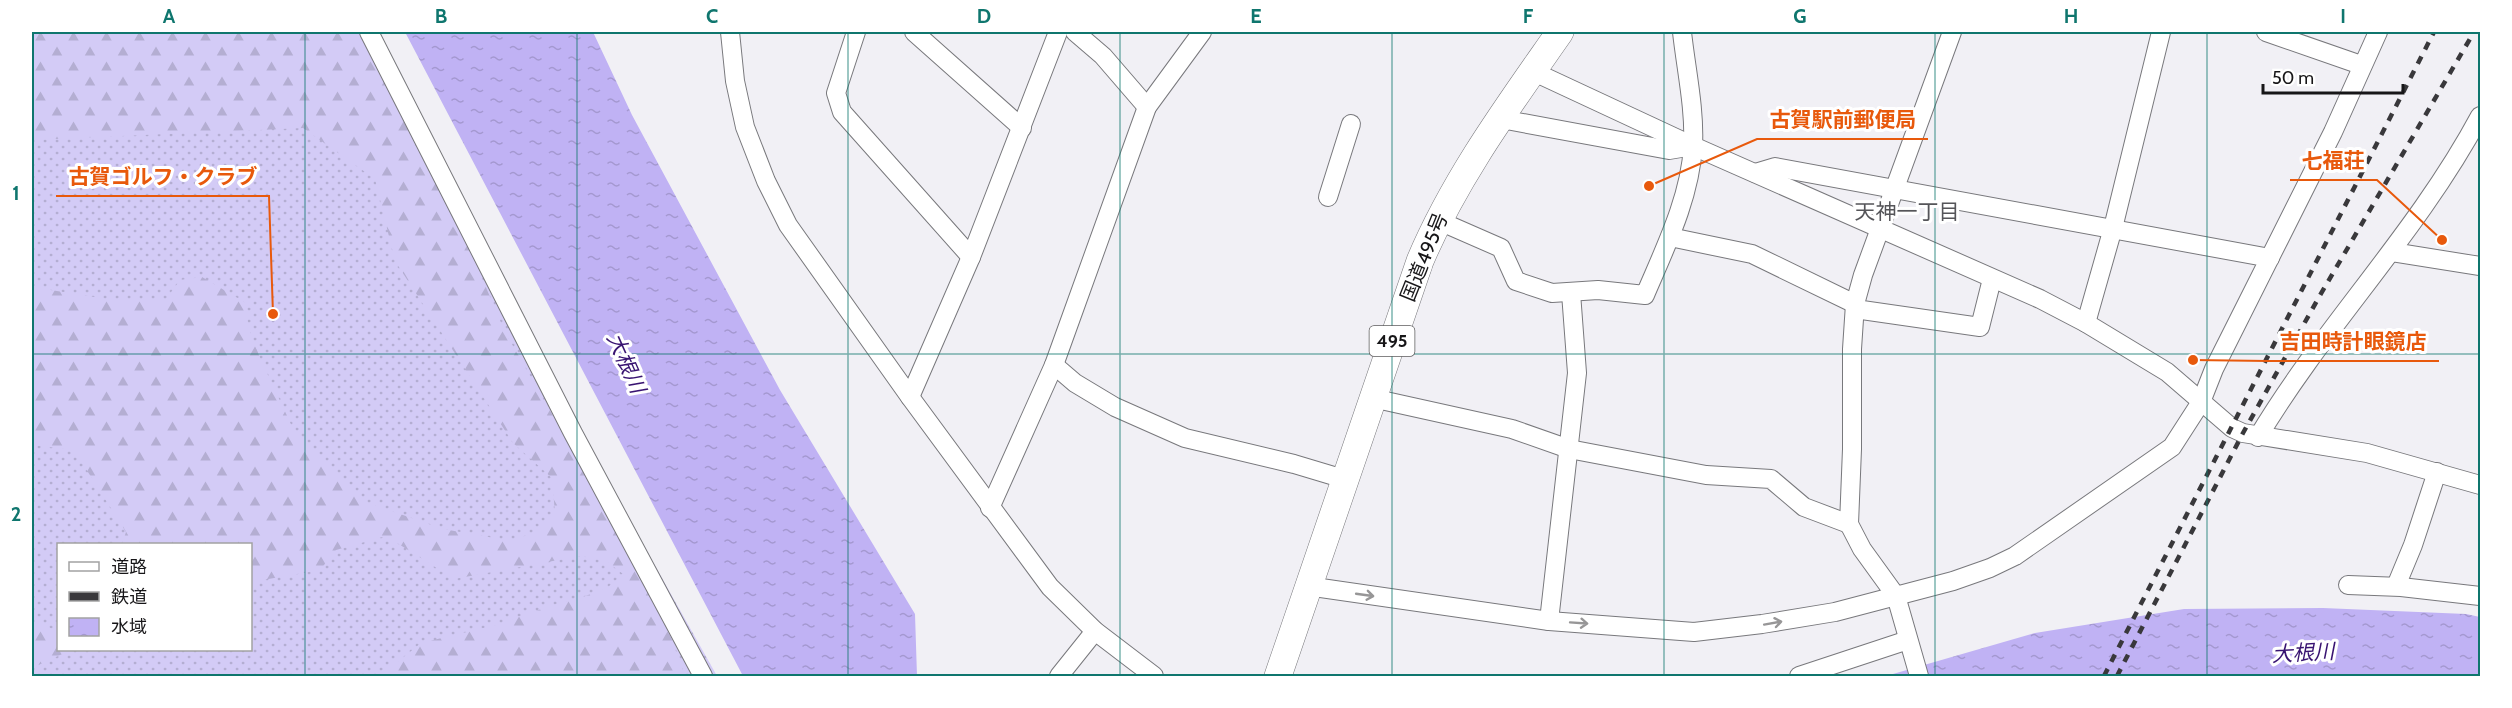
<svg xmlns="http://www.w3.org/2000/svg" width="2512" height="708" font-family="Cabin,'Noto Sans JP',sans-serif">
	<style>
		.grass { fill: url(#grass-dots); fill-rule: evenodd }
		.forest { fill: url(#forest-firs) }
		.water { fill: url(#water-ripples) }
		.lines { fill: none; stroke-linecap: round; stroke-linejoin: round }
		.minor-casing { stroke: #78787c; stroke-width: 20 }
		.highway-casing { stroke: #78787c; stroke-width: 28 }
		.minor { stroke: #fff; stroke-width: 18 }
		.highway { stroke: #fff; stroke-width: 27 }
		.rail { stroke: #39383b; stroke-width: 4.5; stroke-dasharray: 8 8; stroke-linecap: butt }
		.oneway { stroke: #979697 }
		.grid { fill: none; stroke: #0f766e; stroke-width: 1.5; stroke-opacity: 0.55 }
		.labels { text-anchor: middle; stroke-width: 6; stroke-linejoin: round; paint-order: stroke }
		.shield { fill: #fff; stroke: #5d5c5d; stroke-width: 1.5 }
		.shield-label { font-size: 18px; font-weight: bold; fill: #171618 }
		.street-label { font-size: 20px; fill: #171618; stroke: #fff }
		.neighbourhood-label { font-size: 21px; fill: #555559; stroke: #fff }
		.water-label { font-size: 21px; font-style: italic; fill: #381371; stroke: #fff }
		.leader { fill: none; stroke: #e8590c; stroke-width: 2 }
		.callout-dot { fill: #e8590c; stroke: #fff; stroke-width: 2 }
		.callout-label { font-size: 21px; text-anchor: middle; font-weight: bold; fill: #e8590c; stroke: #fff; stroke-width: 6; stroke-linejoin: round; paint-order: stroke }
		.neatline { fill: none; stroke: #0f766e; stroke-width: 2 }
		.grid-label { font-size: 20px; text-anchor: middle; font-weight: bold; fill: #0f766e }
	</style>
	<defs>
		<pattern id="grass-dots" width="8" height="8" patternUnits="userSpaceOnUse" patternTransform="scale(1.5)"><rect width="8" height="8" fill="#d3cbf6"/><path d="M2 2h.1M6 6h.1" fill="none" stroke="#b4aed2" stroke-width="1.8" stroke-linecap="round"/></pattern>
		<pattern id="forest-firs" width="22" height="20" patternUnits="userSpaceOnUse" patternTransform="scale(1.5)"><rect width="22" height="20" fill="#d3cbf6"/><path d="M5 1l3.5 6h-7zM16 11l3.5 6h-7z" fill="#b4aed2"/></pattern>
		<pattern id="water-ripples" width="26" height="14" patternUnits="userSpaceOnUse" patternTransform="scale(1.5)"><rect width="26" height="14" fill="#c0b2f4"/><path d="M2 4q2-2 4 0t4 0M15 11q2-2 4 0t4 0" fill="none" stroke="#a498d0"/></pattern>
	</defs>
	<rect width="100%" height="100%" fill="#f1f0f5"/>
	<!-- grass -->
	<path class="grass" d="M32 71 384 84 717 676H32ZM58 544H250V650H58Z"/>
	<!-- forest -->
	<g class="forest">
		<path d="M32 32H377L505 332 656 596 685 676H380L421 643 496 625 553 605 583 597 608 587 623 574 606 561 580 556 454 579 386 536 336 550 320 570 251 582 250 544H122L126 532 74 450 32 445V287L113 300 166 299 180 280 202 277 246 303 248 326 260 358 296 435 360 500 443 529 512 541 542 529 555 513 552 478 513 443 395 261 375 179 303 128 32 140Z"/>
		<path d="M32 621 58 631V650H71L32 668Z"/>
	</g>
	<!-- water -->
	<g class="water">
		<path d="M405 32H593L632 115 780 390 915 614 917 676H743Z"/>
		<path d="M2323 608 2466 614 2480 617V676H1886L2035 633 2184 609Z"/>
	</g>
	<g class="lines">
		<defs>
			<g id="minor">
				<path d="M369 32 573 433 703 676"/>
				<path d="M730 32 735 81 745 127 766 181 788 225 910 397 1050 587 1095 631 1154 676"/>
				<path d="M856 32 836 93 842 112 971 257 1058 32"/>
				<path d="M914 32 1022 128"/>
				<path d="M1075 32 1103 56 1147 107"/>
				<path d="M2266 32 2361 65"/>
				<path d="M1532 71 1693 146 2040 299 2086 323 2167 372 2232 428 2243 433 2367 453 2480 485"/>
				<path d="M1501 119 1669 150 1693 146"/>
				<path d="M1755 173 1775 167 2270 258"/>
				<path d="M1328 197 1351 124"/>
				<path d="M1437 220 1501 248 1516 281 1552 293 1598 290 1645 295C1665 248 1690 198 1693 146 1695 109 1686 69 1682 32"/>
				<path d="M1670 237 1752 254 1855 304"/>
				<path d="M2392 252 2480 266"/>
				<path d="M1855 309 1980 327 1992 279"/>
				<path d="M2086 323 2113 228 2161 32"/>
				<path d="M1054 365 1075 383 1115 407 1185 438 1294 464 1344 479"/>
				<path d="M910 397 971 257"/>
				<path d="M1372 398 1512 429 1569 449 1706 475 1771 479 1804 507 1849 524"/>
				<path d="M2258 437C2325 325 2418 232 2480 116"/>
				<path d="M990 508 1054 365 1147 107 1202 32"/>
				<path d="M2348 585 2401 587 2480 596"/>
				<path d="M1307 586 1549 621 1694 632 1762 624 1835 612 1953 581 1990 568 2015 556 2172 447 2201 402 2214 369 2333 132 2378 32"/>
				<path d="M2396 586 2413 545 2437 472"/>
				<path d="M1549 621 1577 373 1571 293"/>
				<path d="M1059 676 1095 631"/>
				<path d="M1799 676 1908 640"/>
				<path d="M1919 676 1896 596 1862 549 1849 524 1852 449V349L1855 304 1863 275 1952 32"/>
			</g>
			<path id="highway" d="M1278 676 1420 261C1455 178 1509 105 1560 32"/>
		</defs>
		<!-- minor casing -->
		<use href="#minor" class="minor-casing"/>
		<!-- highway casing -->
		<use href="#highway" class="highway-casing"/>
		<!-- minor -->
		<use href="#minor" class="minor"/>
		<!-- highway -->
		<use href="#highway" class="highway"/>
		<!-- rail -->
		<g class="rail">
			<path d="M2104 676 2434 32"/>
			<path d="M2117 676 2243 433 2319 297 2474 32"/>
		</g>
	</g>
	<!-- one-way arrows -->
	<defs><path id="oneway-shaft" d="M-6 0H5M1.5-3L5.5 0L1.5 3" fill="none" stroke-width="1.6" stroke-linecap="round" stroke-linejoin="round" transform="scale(1.5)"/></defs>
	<g class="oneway">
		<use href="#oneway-shaft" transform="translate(1365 595) rotate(8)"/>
		<use href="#oneway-shaft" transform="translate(1579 623) rotate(4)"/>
		<use href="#oneway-shaft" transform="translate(1773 623) rotate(-10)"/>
	</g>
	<!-- grid -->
	<path class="grid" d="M305 32V676M577 32V676M848 32V676M1120 32V676M1392 32V676M1664 32V676M1935 32V676M2207 32V676M32 354H2480"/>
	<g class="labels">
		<!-- shield labels -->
		<rect class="shield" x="1369.5" y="326" width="45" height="30" rx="4.5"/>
		<g class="shield-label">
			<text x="1392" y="347">495</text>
		</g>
		<!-- street labels -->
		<g class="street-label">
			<text transform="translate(1424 257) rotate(-68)" y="7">国道495号</text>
		</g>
		<!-- neighbourhood labels -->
		<g class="neighbourhood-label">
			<text x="1907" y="219">天神一丁目</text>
		</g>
		<!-- water labels -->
		<g class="water-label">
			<text transform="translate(626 363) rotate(66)" y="7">大根川</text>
			<text transform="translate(2303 653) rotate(-3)" y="7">大根川</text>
		</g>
	</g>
	<!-- callouts -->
	<path class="leader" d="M1649 186L1757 139H1928M2442 240L2377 180H2290M273 314L269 196H56M2193 360L2268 361H2439"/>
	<g class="callout-dot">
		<circle cx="1649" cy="186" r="6"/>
		<circle cx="2442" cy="240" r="6"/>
		<circle cx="273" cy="314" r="6"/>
		<circle cx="2193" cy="360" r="6"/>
	</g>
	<g class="callout-label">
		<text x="1843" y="127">古賀駅前郵便局</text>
		<text x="2333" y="168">七福荘</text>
		<text x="163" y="184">古賀ゴルフ・クラブ</text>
		<text x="2353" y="349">吉田時計眼鏡店</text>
	</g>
	<!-- border -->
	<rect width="2512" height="708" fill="none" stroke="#ffffff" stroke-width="66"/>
	<!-- legend -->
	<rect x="57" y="543" width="195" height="108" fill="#ffffff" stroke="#a2a2a3" stroke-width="1.5"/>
	<rect x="69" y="562" width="30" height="9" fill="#ffffff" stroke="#a2a2a3" stroke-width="1.5"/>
	<text x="111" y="573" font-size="18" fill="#171618">道路</text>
	<rect x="69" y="592" width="30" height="9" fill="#39383b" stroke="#a2a2a3" stroke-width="1.5"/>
	<text x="111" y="603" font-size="18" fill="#171618">鉄道</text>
	<rect x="69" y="618" width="30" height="18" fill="url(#water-ripples)" stroke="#a2a2a3" stroke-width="1.5"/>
	<text x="111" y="633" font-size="18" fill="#171618">水域</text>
	<!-- scale -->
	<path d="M2263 84v9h140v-9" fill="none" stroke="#171618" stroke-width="3"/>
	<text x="2272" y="84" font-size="18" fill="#171618" stroke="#ffffff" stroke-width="4.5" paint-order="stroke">50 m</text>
	<rect x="33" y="33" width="2446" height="642" class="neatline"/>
	<g class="grid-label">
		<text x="169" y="23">A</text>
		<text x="441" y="23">B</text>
		<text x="712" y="23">C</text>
		<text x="984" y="23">D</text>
		<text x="1256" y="23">E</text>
		<text x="1528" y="23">F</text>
		<text x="1800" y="23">G</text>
		<text x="2071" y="23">H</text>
		<text x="2343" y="23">I</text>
		<text x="16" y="200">1</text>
		<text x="16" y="521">2</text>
	</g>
</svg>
